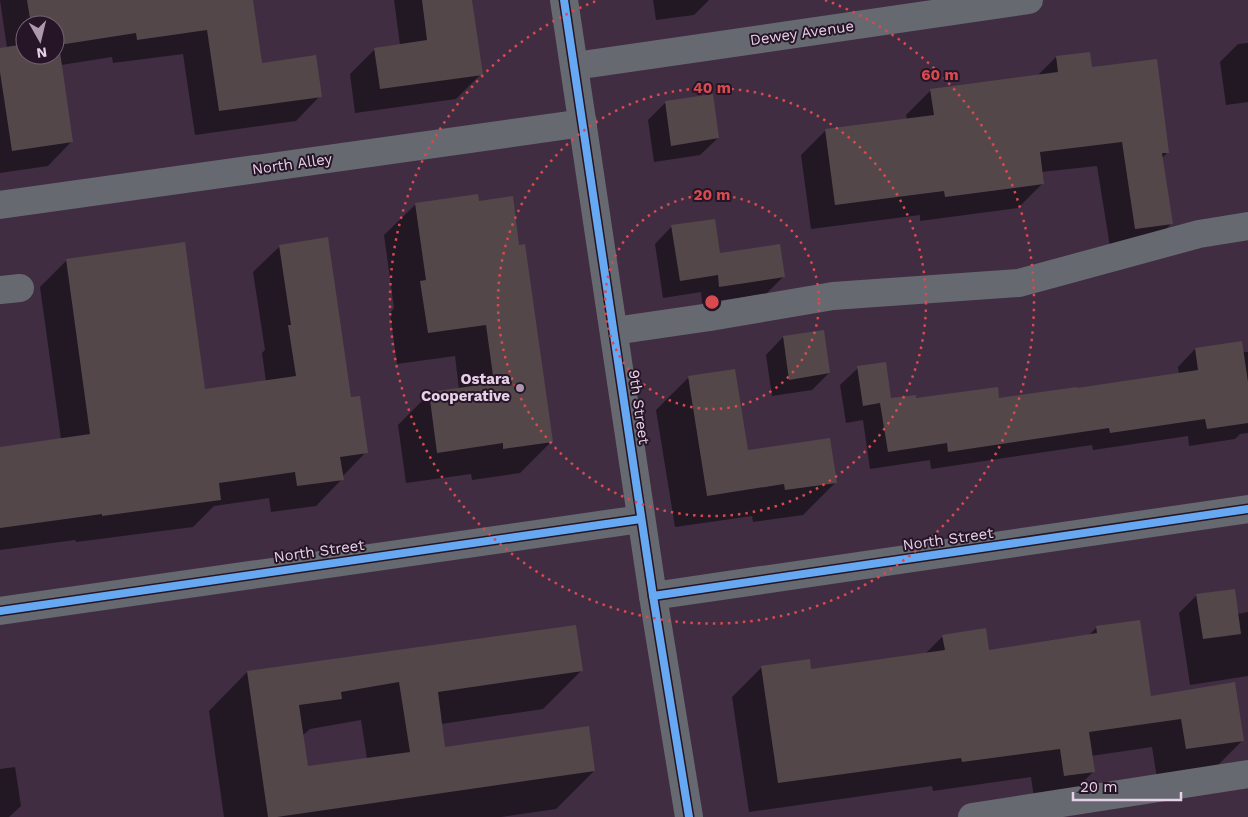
<svg xmlns="http://www.w3.org/2000/svg" width="1248" height="817" font-family="'Work Sans',sans-serif">
	<style>
		.shadow { fill: #0007; fill-rule: evenodd }
		.building { fill: #54474a; fill-rule: evenodd }
		.lines { fill: none; stroke-linecap: round; stroke-linejoin: round }
		.minor { stroke: #676970; stroke-width: 28 }
		.cycleway-casing { stroke: #251526; stroke-width: 11 }
		.cycleway { stroke: #66a8f1; stroke-width: 8 }
		.ring { fill: none; stroke: #d94a4e; stroke-width: 2.5; stroke-dasharray: 2.5 5 }
		.poi-dot { fill: #ad98ae; stroke: #251526; stroke-width: 2 }
		.labels { text-anchor: middle; stroke-width: 4; stroke-linejoin: round; paint-order: stroke }
		.street-label { font-size: 15px; fill: #e7d1e8; stroke: #251526 }
		.poi-label { font-size: 15px; font-weight: bold; fill: #e7d1e8; stroke: #251526; text-anchor: end }
		.centre { fill: #d94a4e; stroke: #251526; stroke-width: 2.5 }
		.ring-label { font-size: 15px; text-anchor: middle; font-weight: bold; fill: #d94a4e; stroke: #251526; stroke-width: 4; stroke-linejoin: round; paint-order: stroke }
	</style>
	<rect width="100%" height="100%" fill="#402d42"/>
	<!-- shadow -->
	<g class="shadow">
		<path d="M0 0H252L261 64 320 96 296 121 195 135 183 54 113 63 112 57 61 65 72 141 48 166 0 173V49L7 48ZM25 25H55V55H25Z"/>
		<path d="M394 0H471L481 74 456 99 355 113 350 74 375 49 400 45Z"/>
		<path d="M653 0H709L694 15 656 20Z"/>
		<path d="M1248 43V102L1226 105 1220 62 1238 44Z"/>
		<path d="M1056 57 1091 68 1168 152 1162 158 1172 223 1147 248 1111 253 1097 166 1041 172 1043 183 1018 208 920 221V215L811 229 801 155 826 130 907 119 906 115 931 90 1037 76Z"/>
		<path d="M665 103 718 138 700 155 654 162 648 120Z"/>
		<path d="M478 202 551 442 520 473 472 480 471 474 406 483 398 425 429 394 459 389 455 356 397 364 390 313 394 308 384 235 416 204Z"/>
		<path d="M672 226 719 254 784 276 766 294 702 303 701 292 663 298 655 244Z"/>
		<path d="M280 246 350 399 366 452 342 477V479L316 506 271 512 269 498 214 506 193 527 76 542 75 540 0 550V448L61 439 40 287 67 260 204 390 266 382 262 353 265 350 253 272Z"/>
		<path d="M783 337 829 373 812 390 772 396 766 355Z"/>
		<path d="M1195 349 1248 352V433L1240 434 1235 439 1189 446 1188 436 1093 450 1092 445 931 469 930 460 870 469 863 420 846 423 840 385 858 368 890 400 998 399 1076 390 1179 374 1178 367Z"/>
		<path d="M734 370 747 452 836 482 803 515 753 522 752 516 675 527 656 410 688 378Z"/>
		<path d="M1197 595 1237 614 1248 612V676L1190 685 1179 613Z"/>
		<path d="M1097 627 1150 697 1242 741 1213 770 1157 778 1152 747 1091 756 1094 771 1064 801 1035 805 1031 777 933 791 932 786 749 812 732 697 762 667 810 670 925 654 943 636 988 651 1088 636Z"/>
		<path d="M581 671 543 709 441 724 444 748 594 771 556 809 501 817H224L209 711 247 672ZM361 720 367 759 307 768 302 736 310 729Z"/>
		<path d="M15 767 21 806 9 817H0V769Z"/>
	</g>
	<!-- building -->
	<g class="building">
		<path d="M27 0H253L262 63 316 55 322 97 219 111 207 30 137 40 136 33 59 45 73 142 12 151 0 72V48L25 44V55H55V25H31Z"/>
		<path d="M422 0H472L483 75 380 89 374 48 427 40Z"/>
		<path d="M1090 52 1092 67 1157 59 1169 153H1162L1173 224 1135 229 1122 142 1040 152 1044 184 945 197 944 191 835 205 825 129 934 115 930 89 1058 72 1056 56Z"/>
		<path d="M713 94 719 138 671 146 665 101Z"/>
		<path d="M478 194 479 201 513 196 519 245 525 244 553 442 503 449V443L437 453 429 392 494 383 486 325 428 333 420 281 426 280 415 203Z"/>
		<path d="M715 219 720 253 780 244 785 277 719 287 718 275 680 281 671 225Z"/>
		<path d="M328 237 351 397 360 396 368 453 340 457 344 480 297 486 295 472 219 483 221 500 102 516V514L0 528V447L90 434 66 259 185 242 205 389 296 376 288 325H291L279 245Z"/>
		<path d="M824 330 830 373 789 380 783 336Z"/>
		<path d="M1242 341 1248 382V423L1207 429 1205 419 1110 433 1109 428 948 452 947 443 888 452 880 403 863 406 857 366 886 362 891 398 916 395V398L998 387 999 398 1077 387V388L1198 370 1195 348Z"/>
		<path d="M735 369 748 450 830 438 837 483 785 490 784 484 707 496 688 376Z"/>
		<path d="M1235 589 1241 634 1203 639 1196 594Z"/>
		<path d="M1140 620 1151 696 1235 682 1244 741 1186 749 1181 719 1089 732 1095 772 1064 776 1060 749 962 762 961 758 778 783 761 666 810 659 811 669 945 650 942 635 986 628 989 650 1097 633 1096 626Z"/>
		<path d="M576 625 583 671 438 692 445 747 589 726 595 771 277 817H268L247 671ZM399 682 410 752 308 766 299 705 342 699 341 692Z"/>
	</g>
	<g class="lines">
		<!-- minor -->
		<g class="minor">
			<path d="M564 0 653 596 689 817"/>
			<path d="M575 66 1029 0"/>
			<path d="M0 205 583 123"/>
			<path d="M0 290 20 288"/>
			<path d="M614 331 710 317 833 296 1019 283 1199 234 1248 226"/>
			<path d="M653 596 1248 509"/>
			<path d="M0 611 641 519"/>
			<path d="M972 817 1248 774"/>
		</g>
		<defs>
			<g id="cycleway">
				<path d="M564 0 653 596 689 817"/>
				<path d="M653 596 1248 509"/>
				<path d="M0 611 641 519"/>
			</g>
		</defs>
		<!-- cycleway casing -->
		<use href="#cycleway" class="cycleway-casing"/>
		<!-- cycleway -->
		<use href="#cycleway" class="cycleway"/>
	</g>
	<!-- distance rings -->
	<g class="ring">
		<circle cx="712" cy="302" r="107"/>
		<circle cx="712" cy="302" r="214"/>
		<path d="M825 0A322 322 0 1 1 599 0"/>
	</g>
	<!-- markers -->
	<circle class="poi-dot" cx="520" cy="388" r="5"/>
	<g class="labels">
		<!-- street labels -->
		<g class="street-label">
			<text transform="translate(802 33) rotate(-8)" y="5">Dewey Avenue</text>
			<text transform="translate(292 164) rotate(-8)" y="5">North Alley</text>
			<text transform="translate(639 407) rotate(82)" y="5">9th Street</text>
			<text transform="translate(948 539) rotate(-8)" y="5">North Street</text>
			<text transform="translate(319 551) rotate(-8)" y="5">North Street</text>
		</g>
		<!-- poi labels -->
		<g class="poi-label">
			<text x="510" y="384">Ostara<tspan x="510" dy="17">Cooperative</tspan></text>
		</g>
	</g>
	<circle cx="712" cy="302" r="8" class="centre"/>
	<g class="ring-label">
		<text x="940" y="80">60 m</text>
		<text x="712" y="93">40 m</text>
		<text x="712" y="200">20 m</text>
	</g>
	<!-- north arrow -->
	<g transform="translate(40 40) rotate(172)"><circle r="24" fill="#251526" stroke="#736074"/>
	<path d="M0-4L9 19L0 12L-9 19Z" fill="#ad98ae"/>
	<text y="-8" font-size="14" font-weight="bold" text-anchor="middle" fill="#e7d1e8">N</text>
	</g>
	<!-- scale -->
	<path d="M1073 792v8h108v-8" fill="none" stroke="#e7d1e8" stroke-width="2.5"/>
	<text x="1080" y="792" font-size="15" fill="#e7d1e8" stroke="#251526" stroke-width="4" paint-order="stroke">20 m</text>
</svg>
